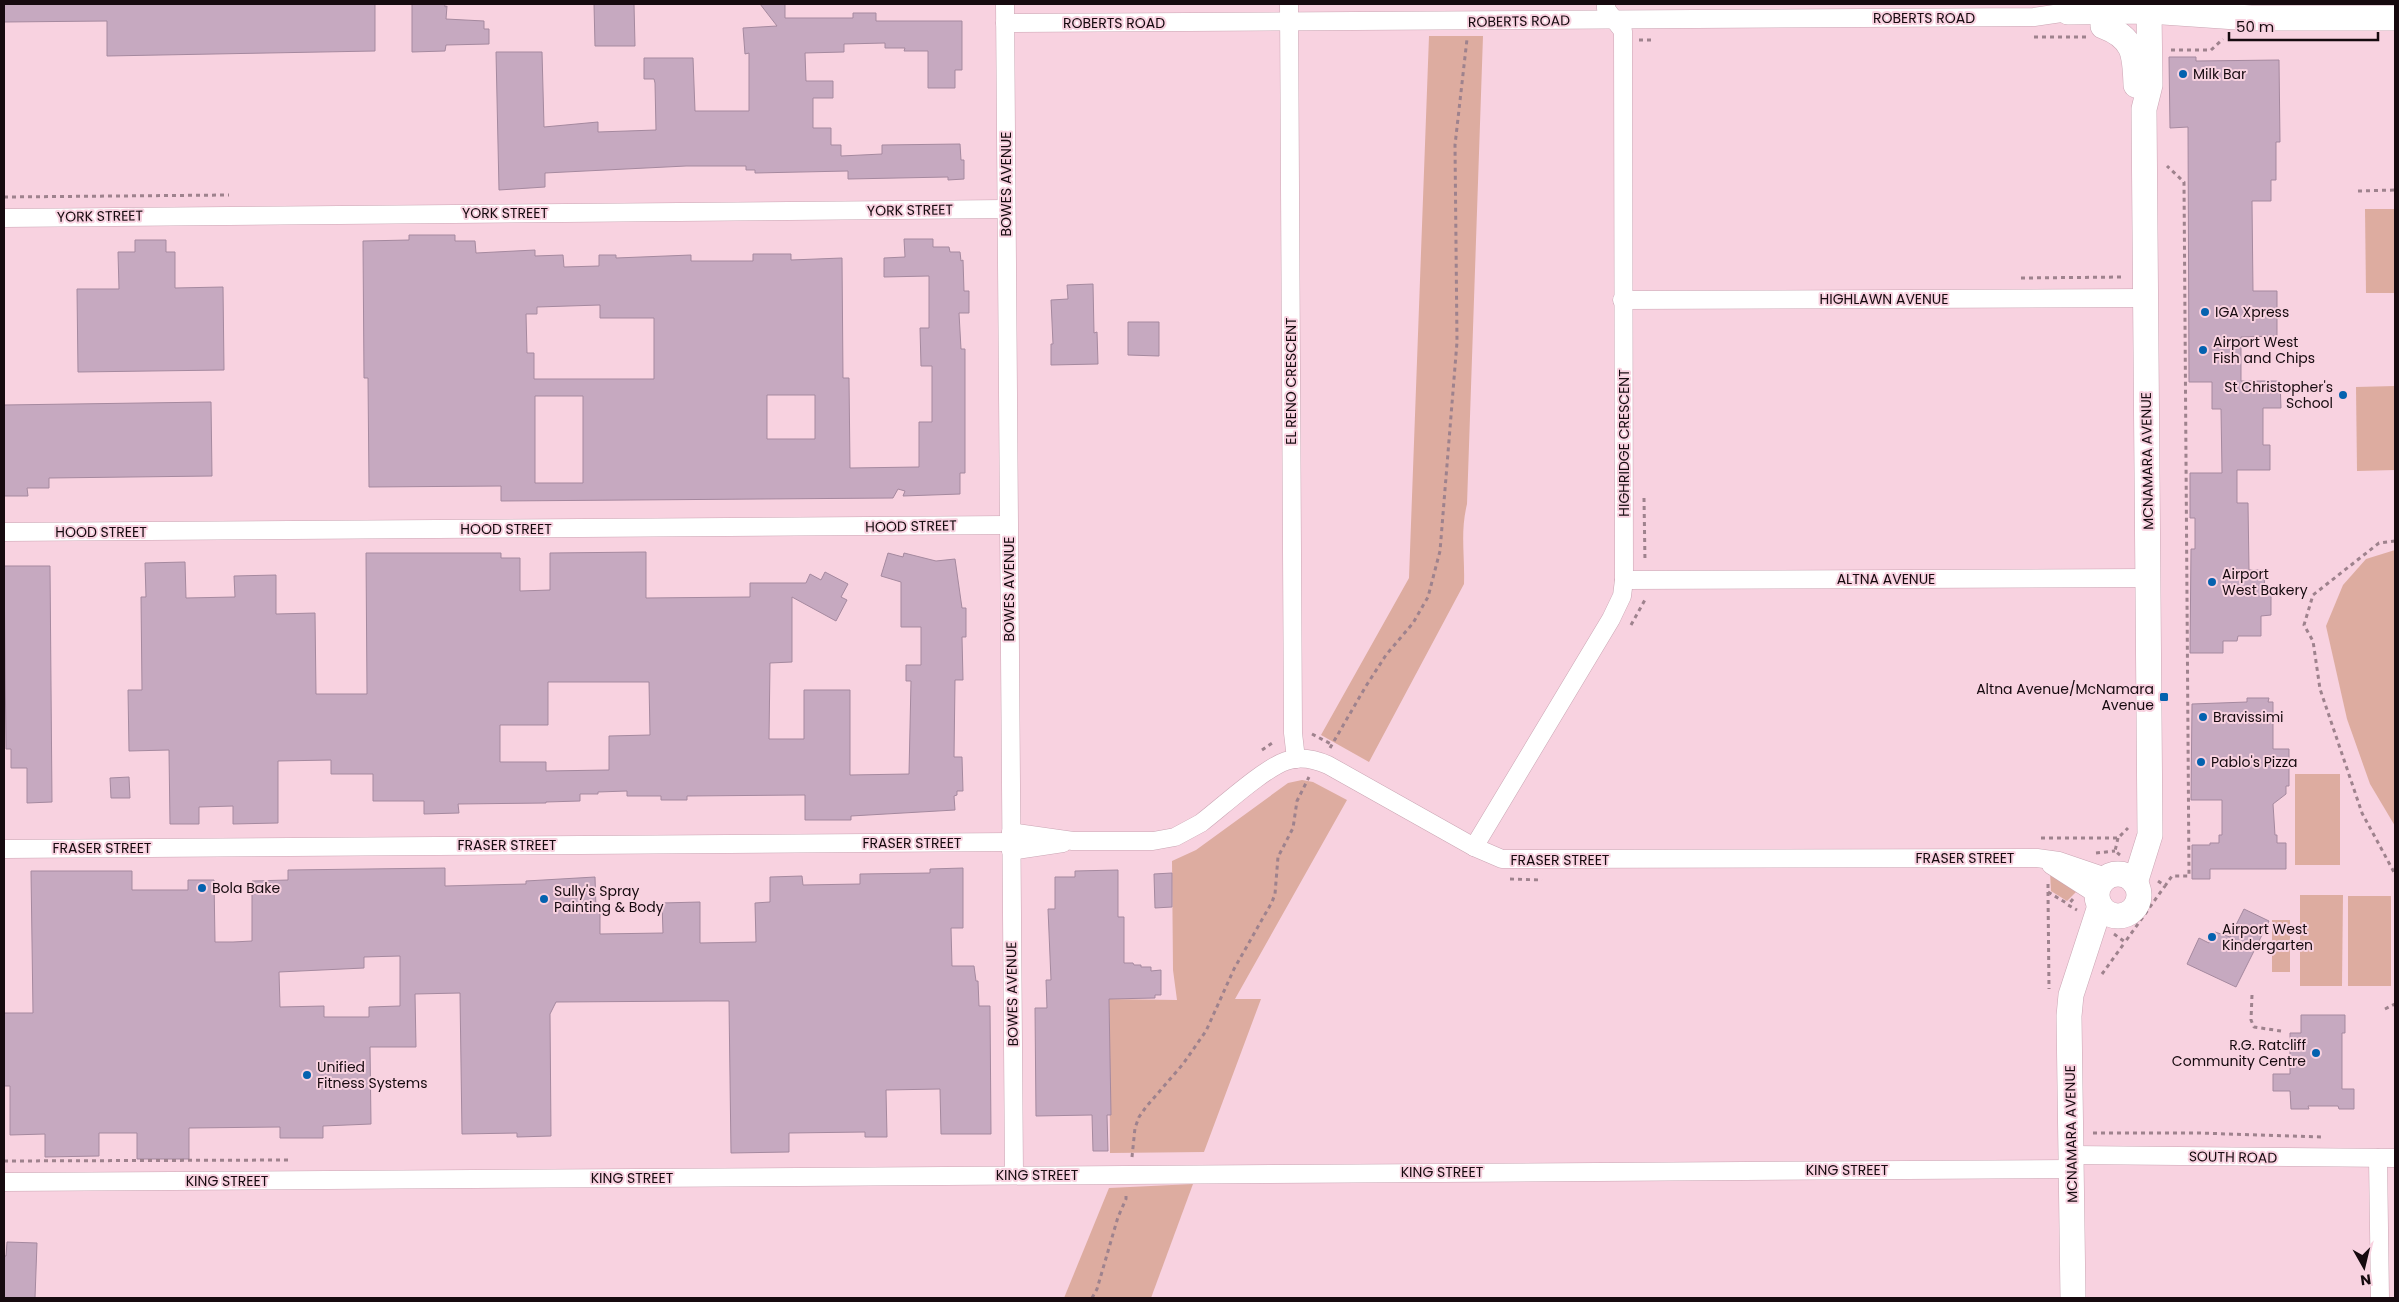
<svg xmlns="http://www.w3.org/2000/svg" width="2399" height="1302" font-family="Poppins,sans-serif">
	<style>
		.green { fill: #ddaca0 }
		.building { fill: #c6a9c0; stroke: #a5899f; fill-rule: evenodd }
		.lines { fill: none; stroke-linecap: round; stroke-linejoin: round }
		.street-casing { stroke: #caa5b3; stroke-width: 19 }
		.secondary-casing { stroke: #caa5b3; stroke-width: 26 }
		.path { stroke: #9e828d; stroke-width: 3; stroke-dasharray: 4 4; stroke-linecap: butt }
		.street { stroke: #fff; stroke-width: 18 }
		.secondary { stroke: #fff; stroke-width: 25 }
		.poi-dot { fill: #0462af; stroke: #f8d2e0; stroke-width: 2 }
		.labels { text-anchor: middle; stroke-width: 4; stroke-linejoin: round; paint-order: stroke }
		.street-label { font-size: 14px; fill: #160a0f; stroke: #f8d2e0 }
		.poi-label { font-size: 14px; fill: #160a0f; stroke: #f8d2e0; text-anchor: start }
	</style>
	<rect width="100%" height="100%" fill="#f8d2e0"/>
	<!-- green -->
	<g class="green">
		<path d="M1429 36H1483L1467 504C1460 533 1465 555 1464 584L1369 762 1321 735 1409 578Z"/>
		<path d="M2365 209H2395V293H2366Z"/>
		<path d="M2395 386V470L2357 471 2356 387Z"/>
		<path d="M2395 550V826L2370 784 2347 719 2326 626 2343 585 2366 559Z"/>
		<rect x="2295" y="774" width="45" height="91"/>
		<path d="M1302 780 1313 782 1347 800 1235 999H1261L1204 1152 1110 1153 1109 999 1177 1000 1173 970 1172 861 1196 850 1288 783Z"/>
		<path d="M2050 872 2077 891 2067 901 2051 891Z"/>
		<path d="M2300 895H2343L2342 986H2300Z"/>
		<rect x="2348" y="896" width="43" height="90"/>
		<rect x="2272" y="920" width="18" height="52"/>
		<path d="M1193 1184 1151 1298H1064L1109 1188Z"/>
	</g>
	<!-- building -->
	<g class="building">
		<path d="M4 4H375V51L107 56V21L4 22Z"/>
		<path d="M412 4H445V7L447 6 446 19 484 21V29H489V44L446 45 445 51 412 52Z"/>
		<path d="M594 4H634L635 46H595Z"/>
		<path d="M760 4H785V18H853V13H876V21H962V70H955V88H928V51H904L905 48H885V43L844 44V52L805 53 806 81H833V98H813V128H831V145H841V156L882 154V145L960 144 961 160H964V179L948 180V177L848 179V171L755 173V170H746V166H686L545 173V187L499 190 496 52H542L544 127 598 122V132L656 130 655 83 654 79H644V58H693L695 111H749V53L745 54 743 28 777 26Z"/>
		<path d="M2169 57H2196V61L2279 60 2280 142H2276V180H2271V201H2252L2253 291H2277V336L2241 337V381H2280L2281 408H2263V445H2270V470H2237V503H2248L2249 570H2265L2264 592H2271V615L2261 616V636H2238L2237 641H2223V653H2190L2191 549H2195V518H2190V473H2222L2221 409H2212V382H2189L2188 127 2170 128Z"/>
		<path d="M409 235H455V241H475L476 253 535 250V256L563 255 564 267 599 266V255H616V258L691 255V261H753V254H791V260L842 258 843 378H849L850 468 919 467V422H932V366H921L920 328H929V276L884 277V258L905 257 904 239H933V247H949L950 252H960L961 261 963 260 964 291H969V313H959L961 349H965V473H960V494L903 496 905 491 898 489 893 498 501 501V486L369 487 368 378H364L363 241 409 240ZM600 305V318H654V379H534V353H527L526 314H537V307ZM767 395H815V439H767ZM535 396H583V483H535Z"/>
		<path d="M135 240H166V252H175V288L223 287 224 370 78 372 77 289H119L118 252H135Z"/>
		<path d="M1093 284 1094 333 1097 332 1098 364 1051 365V344H1053L1051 300 1068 299 1067 285Z"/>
		<path d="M1128 322H1159V356L1128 355Z"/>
		<path d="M211 402 212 476 49 478V488H27L28 496H4V405Z"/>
		<path d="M646 552V598L750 597V583H806L810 574 821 580 825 572 848 584 841 597 847 600 836 621 792 597V662L770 663 769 739H804V690H850V775L909 774 911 681H906V665H921V627H901V582L881 576 888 553 903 557 904 553 936 561 955 559 962 608H966V637H962L963 680H955L954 757H962L963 791H957V795L954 796 955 810 851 816V820H805V795L687 796V800H661V796H627V791L598 792V794H580V801L546 802V803L458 804 459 813 424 814V801H373V774H331V760L278 761V823L233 824V806L199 807V824H170L169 750 129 751 128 690H142L141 597H146L145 563 185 562 186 598 235 597 234 576 276 575V614L315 613 316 694H367L366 553H501V558H520V591L550 590V553ZM548 682H649L650 735 609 736V770L546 771V762H500V725H548Z"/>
		<path d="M4 566H50L52 802 27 803V768H11V749H6Z"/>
		<path d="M2247 698H2269L2268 702H2273V749H2289V786H2286V794L2273 804 2275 835H2277V843H2286V869H2210V879H2192V845H2210V843H2219V835H2222V800H2191L2192 704 2247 702Z"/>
		<path d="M129 777 130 798H111L110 778Z"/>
		<path d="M445 868V886L526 884V881L595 877 596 909H600V934L663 933 662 903 700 902V943L756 942 755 903 770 902V877L802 876 803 885 860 884V874L930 873V869L963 868V928H951L952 966H974L976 981H978L979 1006H990L991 1134H941L940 1089 886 1090 887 1137H865V1132L789 1133V1152L731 1153 729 1001H705L556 1002 550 1014 551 1136 517 1137V1133L462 1134 460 993 415 994 416 1047H370L371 1124 323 1126V1138H280V1127L189 1128V1159H137V1133H99V1156L45 1157V1134L10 1135V1086H4V1013H33L31 871H132V890H188V880H214L215 942H233L252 941V881L288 880V870ZM400 956V1006L369 1007V1017H324V1006L280 1007 279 972 364 968V957Z"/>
		<path d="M1118 870V917H1124V963H1133L1134 965H1141V967H1151V971L1161 970V995H1155V998L1109 999 1111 1115H1107L1108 1151H1093L1092 1115 1036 1116 1035 1008H1047L1046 980H1051L1048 909H1055V877H1075V871Z"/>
		<path d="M1172 873V907L1155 908 1154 874Z"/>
		<path d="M2244 909 2269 921 2236 987 2187 964 2199 938 2209 943 2215 932 2230 937Z"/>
		<path d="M2301 1015H2345V1033H2342V1089H2354V1109H2339L2338 1106H2308L2309 1109H2291L2290 1091H2273V1074H2290V1033H2301Z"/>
		<path d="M7 1242 37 1243 35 1298H4V1256H6Z"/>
	</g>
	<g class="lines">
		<defs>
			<g id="street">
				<path d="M1005 4 1014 1175"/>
				<path d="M1289 4 1293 733 1296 759"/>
				<path d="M1005 23 2034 17 2068 12"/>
				<path d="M4 218 1006 209"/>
				<path d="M1622 300 2145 298"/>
				<path d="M4 532 1008 525"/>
				<path d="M1624 580 2148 578"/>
				<path d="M1011 832 1073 841H1153L1175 837 1201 823C1222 807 1263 769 1286 761 1300 756 1314 759 1328 765L1474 847 1502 859 2037 858 2059 861 2106 877"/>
				<path d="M1474 847 1611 619 1622 596 1624 580 1623 31 1606 9V4"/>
				<path d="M4 849 1011 842"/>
				<path d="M1011 851 1063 843"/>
				<path d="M2051 865 2096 894"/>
				<path d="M2071 1155 2395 1158"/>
				<path d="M2378 1158 2380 1298"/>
				<path d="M4 1182 2071 1169"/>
			</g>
			<g id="secondary">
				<path d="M2068 12 2149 11 2251 18H2395"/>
				<path d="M2103 26C2135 38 2135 55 2136 85"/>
				<circle cx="2118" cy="895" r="21"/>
				<path d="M2135 883 2150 835 2144 109 2150 85 2149 11"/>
				<path d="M2073 1298 2069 1016 2071 995 2100 906"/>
			</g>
		</defs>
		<!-- street casing -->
		<use href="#street" class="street-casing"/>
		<!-- secondary casing -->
		<use href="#secondary" class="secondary-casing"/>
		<!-- path -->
		<g class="path">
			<path d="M2034 37H2086"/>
			<path d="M1639 40H1653"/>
			<path d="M2171 50H2211L2223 39"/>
			<path d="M2358 191 2395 190"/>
			<path d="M4 197 229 195"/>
			<path d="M2021 278 2124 277"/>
			<path d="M1644 498 1645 562"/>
			<path d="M2395 541 2379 543 2313 595 2304 625 2313 641 2320 689 2362 813 2395 874"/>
			<path d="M1631 625 1646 598"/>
			<path d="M1312 734 1331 744"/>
			<path d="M1330 748 1366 686 1386 655 1413 623 1428 597 1440 551 1457 342 1455 145 1467 39"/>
			<path d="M1262 750 1275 741"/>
			<path d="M2041 838H2118L2128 828"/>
			<path d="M2118 838 2115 851 2120 855"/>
			<path d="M2096 853 2115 851"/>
			<path d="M1510 879 1542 880"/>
			<path d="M2158 881 2165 886 2172 876H2189L2184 182 2167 166"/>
			<path d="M2048 884V892L2068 904"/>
			<path d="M2048 892 2049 989"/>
			<path d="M2073 899 2068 905 2077 910"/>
			<path d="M2114 934 2125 942 2165 886"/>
			<path d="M2102 974 2125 942"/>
			<path d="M2252 995 2251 1020 2254 1027 2281 1031"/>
			<path d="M2385 1009 2395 1004"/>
			<path d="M2093 1133H2198L2321 1137"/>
			<path d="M1132 1157 1135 1128 1139 1117 1146 1107 1183 1064 1206 1031 1234 969 1272 902 1275 894 1278 857 1293 828 1297 801 1309 777"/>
			<path d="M4 1161 290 1160"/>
			<path d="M1092 1298 1097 1289 1118 1217 1126 1199V1193"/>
		</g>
		<!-- street -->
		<use href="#street" class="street"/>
		<!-- secondary -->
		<use href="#secondary" class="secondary"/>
	</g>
	<!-- markers -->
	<g class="poi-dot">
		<circle cx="2183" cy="74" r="5"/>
		<circle cx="2205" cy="312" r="5"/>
		<circle cx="2203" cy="350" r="5"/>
		<circle cx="2343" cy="395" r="5"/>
		<circle cx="2212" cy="582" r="5"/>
		<rect x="2159" y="692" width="10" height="10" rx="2.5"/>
		<circle cx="2203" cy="717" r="5"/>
		<circle cx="2201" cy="762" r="5"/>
		<circle cx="202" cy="888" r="5"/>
		<circle cx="544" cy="899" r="5"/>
		<circle cx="2212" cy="937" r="5"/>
		<circle cx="2316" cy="1053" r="5"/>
		<circle cx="307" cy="1075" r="5"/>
	</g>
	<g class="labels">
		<!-- street labels -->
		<g class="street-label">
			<text x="1924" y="23">ROBERTS ROAD</text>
			<text transform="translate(1519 21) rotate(-1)" y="5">ROBERTS ROAD</text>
			<text x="1114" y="28">ROBERTS ROAD</text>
			<text transform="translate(1006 184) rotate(-90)" y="5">BOWES AVENUE</text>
			<text transform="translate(910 210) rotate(-1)" y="5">YORK STREET</text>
			<text x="505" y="218">YORK STREET</text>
			<text transform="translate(100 216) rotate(-1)" y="5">YORK STREET</text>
			<text x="1884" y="304">HIGHLAWN AVENUE</text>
			<text transform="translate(1291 381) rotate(-90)" y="5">EL RENO CRESCENT</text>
			<text transform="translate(1624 443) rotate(-90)" y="5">HIGHRIDGE CRESCENT</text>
			<text transform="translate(2147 461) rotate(-91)" y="5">MCNAMARA AVENUE</text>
			<text transform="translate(911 526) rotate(-1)" y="5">HOOD STREET</text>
			<text x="506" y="534">HOOD STREET</text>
			<text x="101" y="537">HOOD STREET</text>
			<text x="1886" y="584">ALTNA AVENUE</text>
			<text transform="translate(1009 589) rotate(-90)" y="5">BOWES AVENUE</text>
			<text x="912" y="848">FRASER STREET</text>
			<text x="507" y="850">FRASER STREET</text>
			<text x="102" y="853">FRASER STREET</text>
			<text x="1965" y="863">FRASER STREET</text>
			<text x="1560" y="865">FRASER STREET</text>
			<text transform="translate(1012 994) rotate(-91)" y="5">BOWES AVENUE</text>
			<text transform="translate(2071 1134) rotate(-91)" y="5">MCNAMARA AVENUE</text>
			<text transform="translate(2233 1157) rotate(1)" y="5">SOUTH ROAD</text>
			<text x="1847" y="1175">KING STREET</text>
			<text x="1442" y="1177">KING STREET</text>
			<text x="1037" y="1180">KING STREET</text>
			<text x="632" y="1183">KING STREET</text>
			<text x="227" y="1186">KING STREET</text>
		</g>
		<!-- poi labels -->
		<g class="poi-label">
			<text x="2193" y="79">Milk Bar</text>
			<text x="2215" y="317">IGA Xpress</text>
			<text x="2213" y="347">Airport West<tspan x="2213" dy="16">Fish and Chips</tspan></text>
			<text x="2333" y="392" text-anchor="end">St Christopher's<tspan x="2333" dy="16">School</tspan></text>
			<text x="2222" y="579">Airport<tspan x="2222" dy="16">West Bakery</tspan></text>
			<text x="2154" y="694" text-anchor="end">Altna Avenue/McNamara<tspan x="2154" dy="16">Avenue</tspan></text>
			<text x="2213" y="722">Bravissimi</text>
			<text x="2211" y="767">Pablo's Pizza</text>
			<text x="212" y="893">Bola Bake</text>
			<text x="554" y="896">Sully's Spray<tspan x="554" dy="16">Painting &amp; Body</tspan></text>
			<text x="2222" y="934">Airport West<tspan x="2222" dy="16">Kindergarten</tspan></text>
			<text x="2306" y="1050" text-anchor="end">R.G. Ratcliff<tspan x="2306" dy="16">Community Centre</tspan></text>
			<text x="317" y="1072">Unified<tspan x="317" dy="16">Fitness Systems</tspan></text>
		</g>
	</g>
	<!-- border -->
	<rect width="2399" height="1302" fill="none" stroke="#160a0f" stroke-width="10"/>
	<!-- north arrow -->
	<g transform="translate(2364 1267) rotate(172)" stroke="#f8d2e0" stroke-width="4" paint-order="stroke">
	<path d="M0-4L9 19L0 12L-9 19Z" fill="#160a0f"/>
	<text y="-8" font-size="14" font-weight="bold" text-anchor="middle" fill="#160a0f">N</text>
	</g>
	<!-- scale -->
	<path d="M2229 32v8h149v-8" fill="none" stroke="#160a0f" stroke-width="2.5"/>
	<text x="2236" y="32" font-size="15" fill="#160a0f" stroke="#f8d2e0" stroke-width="4" paint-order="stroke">50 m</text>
</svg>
